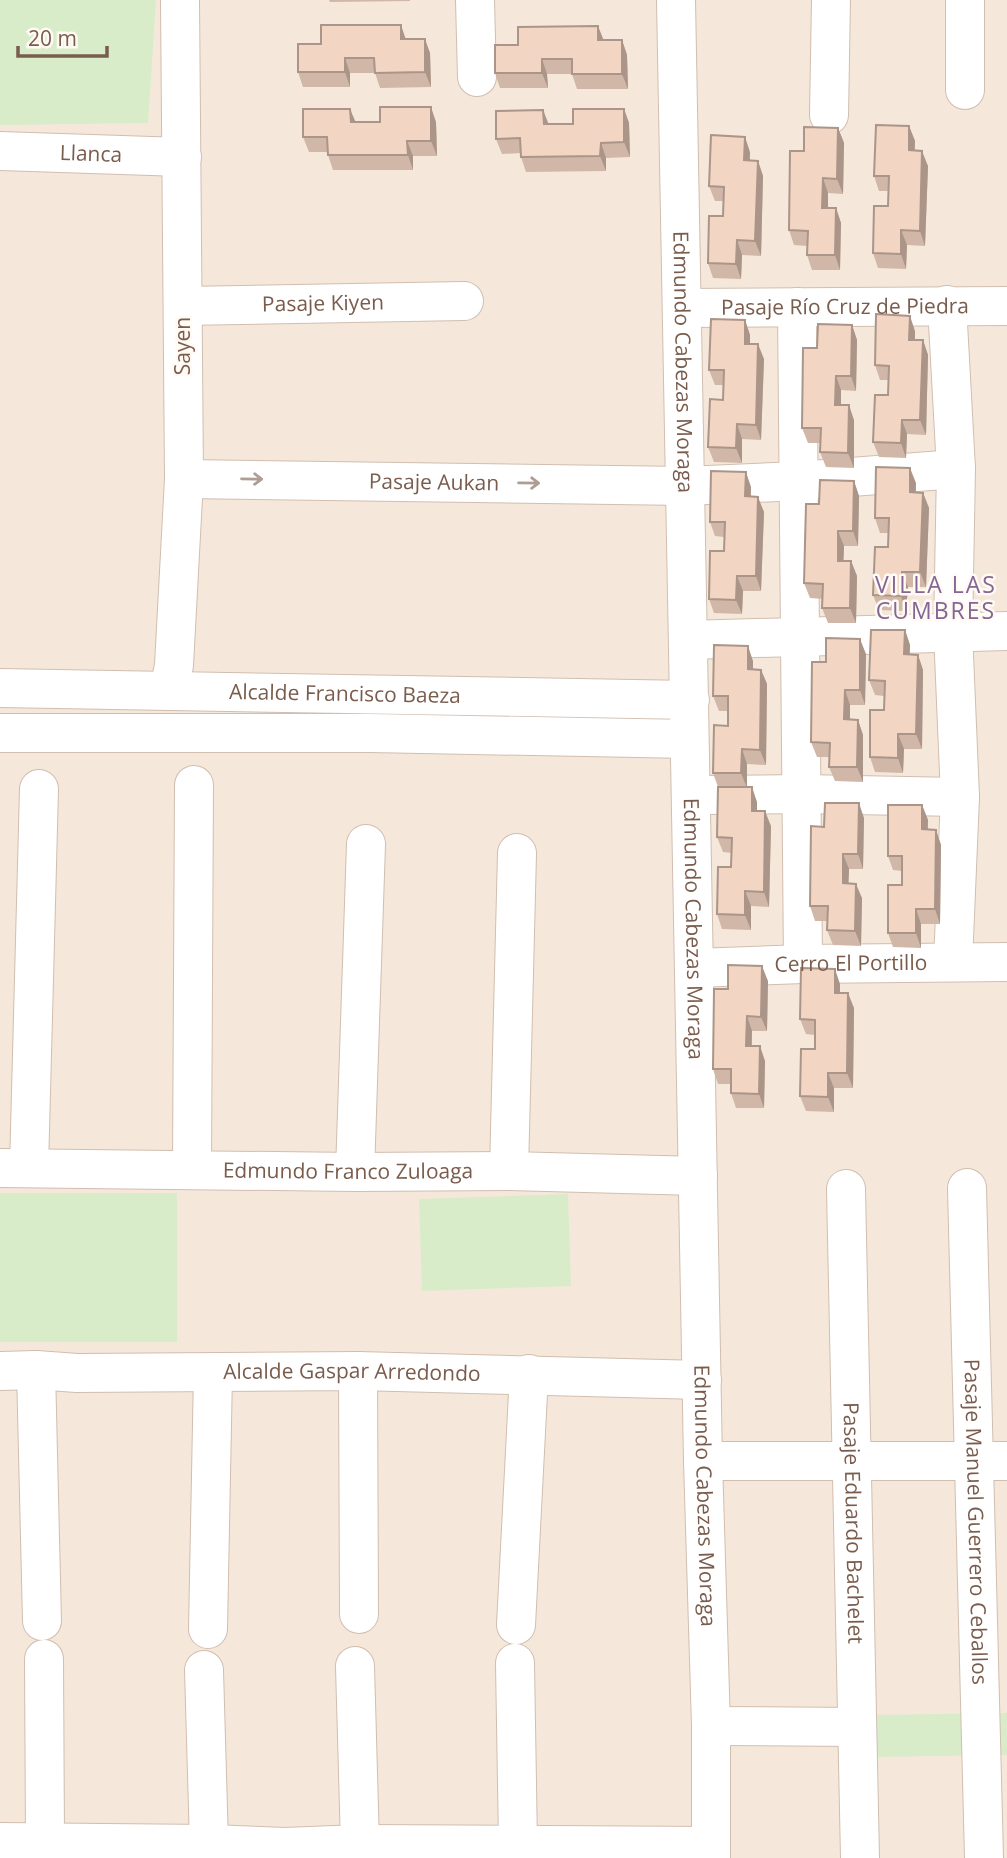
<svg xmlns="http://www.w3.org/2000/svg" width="1007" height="1858" font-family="'Open Sans',sans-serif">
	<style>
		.residential { fill: #f5e8da }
		.green { fill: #d8ecc9 }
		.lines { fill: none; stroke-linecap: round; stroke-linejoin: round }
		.minor-casing { stroke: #d1beb0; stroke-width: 40 }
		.minor { stroke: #fff; stroke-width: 38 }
		.wall { fill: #d1b7a8 }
		.shaded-wall { fill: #aa9588 }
		.building { fill: #f3d5c3; stroke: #aa9588; stroke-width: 2 }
		.oneway { stroke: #af9d94 }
		.labels { text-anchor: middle; stroke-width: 5; stroke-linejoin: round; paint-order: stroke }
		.street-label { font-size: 21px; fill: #7a5c4d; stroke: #fffaf3 }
		.neighbourhood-label { font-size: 23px; letter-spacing: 2px; fill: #846695; stroke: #fffaf3 }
	</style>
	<rect width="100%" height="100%" fill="#fdf6ec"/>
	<!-- residential -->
	<rect class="residential" x="0" y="0" width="1007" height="1858"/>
	<!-- green -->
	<g class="green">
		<path d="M0 0H156L148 123 0 125Z"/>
		<rect x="0" y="1193" width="177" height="149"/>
		<path d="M568 1194 571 1286 422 1291 419 1199Z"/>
		<path d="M1007 1713V1755L869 1757V1715Z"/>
	</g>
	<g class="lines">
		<defs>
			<g id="minor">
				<path d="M475 0 477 77"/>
				<path id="s1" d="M676 0 703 1461 711 1726V1858"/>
				<path d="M965 0V90"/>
				<path d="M829 115 831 0"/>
				<path id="s2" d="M0 151 182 157"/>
				<path d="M947 305 956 469 953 631 960 797 953 962"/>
				<path id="s3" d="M183 306 464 301"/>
				<path d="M797 307 803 964"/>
				<path id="s4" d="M682 308 1007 306"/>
				<path id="s5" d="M184 479 685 486 799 481 956 469"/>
				<path d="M688 640 1007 631"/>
				<path id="s6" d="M0 688 690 700"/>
				<path d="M169 691 174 665 184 479 180 0"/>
				<path d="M0 733H370L689 739"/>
				<path d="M703 795 802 794 960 797"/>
				<path id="s7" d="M695 968 803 964 1007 962"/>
				<path id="s8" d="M0 1168 355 1172 509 1171 698 1176"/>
				<path d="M29 1168 39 789"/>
				<path d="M192 1170 194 785"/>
				<path d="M509 1171 517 853"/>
				<path d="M355 1172 366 844"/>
				<path id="s9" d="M967 1188 984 1858"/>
				<path id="s10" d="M846 1189 860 1858"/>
				<path d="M36 1370 42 1621"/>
				<path id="s11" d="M0 1371 36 1370 77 1373 358 1371 702 1380"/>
				<path d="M358 1371 359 1614"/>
				<path d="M703 1461H1007"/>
				<path d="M516 1625 529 1374"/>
				<path d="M208 1629 213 1373"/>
				<path d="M44 1659 45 1841"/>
				<path d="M515 1663 518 1844"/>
				<path d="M355 1666 360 1844"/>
				<path d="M204 1670 209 1844"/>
				<path d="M711 1726 857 1727"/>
				<path d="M0 1842 209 1844 285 1847 360 1844 710 1846"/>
			</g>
		</defs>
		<!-- minor casing -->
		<use href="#minor" class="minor-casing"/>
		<!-- minor -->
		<use href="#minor" class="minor"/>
	</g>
	<!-- wall -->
	<g class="wall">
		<path d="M329 0H410V1L330 2Z"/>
		<path d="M406 39 430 53 431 87 380 88 375 73H350V87H303L298 72 321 44Z"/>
		<path d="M603 40H622L627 55 628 89H577L572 74H547L548 88H500L495 73 518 45Z"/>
		<path d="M624 109 629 123 630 157 606 158V171L526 172 521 157V153L502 154 496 139 548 124H573Z"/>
		<path d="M355 122H436L437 156H413V170H333L328 155V152H309L303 137Z"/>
		<path d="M909 126 915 141V150L928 166 925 246 907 245 906 269 878 268 873 253 888 206V191H879L874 176Z"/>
		<path d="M838 128 844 143 843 194 828 193V208H836L841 223 840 270H812L807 255V246L794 245 789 230 804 151Z"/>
		<path d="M750 152V161H758L763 176 761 256 742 255 741 279 713 278 708 263 723 216 724 201H715L709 186Z"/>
		<path d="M745 320 750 335V344L764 359 761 440 742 439V463L714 462 708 447 723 400 724 385H715L709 370Z"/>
		<path d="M852 325 857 340 856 391 841 390V405L854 420V468L826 467 820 452V443H808L802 428 817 348Z"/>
		<path d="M915 331V340H923L928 355 926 435 907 434 906 458 879 457 873 442 888 395 889 380H880L875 365Z"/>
		<path d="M854 481 859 496 858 546H844L843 561H851L857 576 856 623H828L822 608 823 599 810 598 804 583 819 504Z"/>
		<path d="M916 483V492L923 493 929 508 926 587H908L906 611 879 610 873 595 888 547 889 533H880L875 518Z"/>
		<path d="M751 487V496L764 512 761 591H743L742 614 714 613 709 599 724 551V537L715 536 710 522Z"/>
		<path d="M905 630 910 645V654L918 655 923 670 922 749H904L903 773 875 772 870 757 884 710V696L875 695 869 680Z"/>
		<path d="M866 654 865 705H850V720H858L863 735V782L835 781 829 767V757H817L811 742 826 662Z"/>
		<path d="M753 661V669L761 670 767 684 766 765 747 764V787L757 802V811L771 826 769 907 751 906V930L722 929 717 914 731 867 732 853 723 852 717 837 718 787 713 773 728 726V711H719L713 696Z"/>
		<path d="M922 805 928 820V830H936L941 845 940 924H921V948L893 947 888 933 902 885V871L893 870 888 856Z"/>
		<path d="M864 818 863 869H849L848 883 862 898 861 946 833 945 827 930 828 921H815L810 906 824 827Z"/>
		<path d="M768 981 767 1031H752V1046L765 1061 764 1108H736L731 1093V1084H718L713 1069 728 989Z"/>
		<path d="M840 984V993L854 1008 853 1088H834V1112L806 1111 800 1096 815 1049V1035L806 1034 800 1019Z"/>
	</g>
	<!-- shaded-wall -->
	<g class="shaded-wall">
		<path d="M401 25 406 40 401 39Z"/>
		<path d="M598 26 604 41 598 40Z"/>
		<path d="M425 39 430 53 431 87 425 72Z"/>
		<path d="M622 40 627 55 628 89 622 74Z"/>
		<path d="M345 58 350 73V87L345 72Z"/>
		<path d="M542 59 547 74 548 88 542 73Z"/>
		<path d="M431 107 436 122 437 156 431 141Z"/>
		<path d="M350 109 356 123 351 122Z"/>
		<path d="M624 109 629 123 630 157 624 142Z"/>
		<path d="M543 110 549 125 544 124Z"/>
		<path d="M909 126 915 141 914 165 909 150Z"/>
		<path d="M838 128 844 143 843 194 837 179Z"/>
		<path d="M745 137 750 152 749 175 744 160Z"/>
		<path d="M407 141 413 156V170L408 155Z"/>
		<path d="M601 143 606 158V171L600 156Z"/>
		<path d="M922 151 928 166 925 246 920 231Z"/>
		<path d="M758 161 763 176 761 256 755 241Z"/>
		<path d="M823 178 828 193V223L822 208Z"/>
		<path d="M836 208 841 223 840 270 835 255Z"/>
		<path d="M901 230 907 245 906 269 901 254Z"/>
		<path d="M737 240 742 255 741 279 736 264Z"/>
		<path d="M910 316 915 331V355L909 340Z"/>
		<path d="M745 320 750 335V359L745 344Z"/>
		<path d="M852 325 857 340 856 391 851 376Z"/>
		<path d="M923 340 928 355 926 435 920 420Z"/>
		<path d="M758 344 764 359 761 440 756 425Z"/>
		<path d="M836 376 841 390V420L835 405Z"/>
		<path d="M849 405 854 420V468L848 453Z"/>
		<path d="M902 420 907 434 906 458 901 443Z"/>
		<path d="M737 424 742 439V463L736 448Z"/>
		<path d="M910 468 916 483 915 507 910 492Z"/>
		<path d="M746 472 751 487 750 511 745 496Z"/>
		<path d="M854 481 859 496 858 546 853 531Z"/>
		<path d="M923 493 929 508 926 587 920 572Z"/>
		<path d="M758 497 764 512 761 591 756 576Z"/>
		<path d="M838 531 844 546 843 576 838 561Z"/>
		<path d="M851 561 857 576 856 623 850 608Z"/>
		<path d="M902 572 908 587 906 611 901 596Z"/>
		<path d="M737 576 743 591 742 614 736 600Z"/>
		<path d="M905 630 910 645 909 669 904 654Z"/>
		<path d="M860 639 866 654 865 705 860 690Z"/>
		<path d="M748 646 753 661V684L748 669Z"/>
		<path d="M918 655 923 670 922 749 916 734Z"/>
		<path d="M761 670 767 684 766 765 760 750Z"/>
		<path d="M845 690 850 705V734L844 719Z"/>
		<path d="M858 720 863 735V782L857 767Z"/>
		<path d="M898 734 904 749 903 773 898 758Z"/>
		<path d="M742 749 747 764V788L741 773Z"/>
		<path d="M752 787 757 802V826L752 811Z"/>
		<path d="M859 803 864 818 863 869 858 854Z"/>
		<path d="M922 805 928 820 927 844 922 829Z"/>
		<path d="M765 811 771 826 769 907 764 892Z"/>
		<path d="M936 830 941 845 940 924 935 909Z"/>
		<path d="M843 854 849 869 848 898 843 883Z"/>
		<path d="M856 884 862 898 861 946 855 931Z"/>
		<path d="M745 891 751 906V930L745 915Z"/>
		<path d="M916 909 921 924V948L916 933Z"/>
		<path d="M762 966 768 981 767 1031 761 1017Z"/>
		<path d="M835 969 840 984V1008L835 993Z"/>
		<path d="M848 993 854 1008 853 1088 847 1073Z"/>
		<path d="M747 1016 752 1031 751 1061 746 1046Z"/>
		<path d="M760 1046 765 1061 764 1108 759 1094Z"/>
		<path d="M828 1073 834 1088V1112L828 1097Z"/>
	</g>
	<!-- building -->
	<g class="building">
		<path d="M321 25H401V39H425V72L375 73 374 58H345V72H298V44H321Z"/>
		<path d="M598 26V40H622V74H572V59H542V73H495V45H518V27Z"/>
		<path d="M380 107H431V141H407L408 155H328L327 137H303V109H350L351 122H380Z"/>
		<path d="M573 109H624V142L601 143 600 156 521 157 520 138 496 139V111L543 110 544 124H573Z"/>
		<path d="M876 125 909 126V150L922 151 920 231 901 230V254L873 253 874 206H888L889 176H874Z"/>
		<path d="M804 127 838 128 837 179 823 178 822 208H836L835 255H807L808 231 789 230 790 151H804Z"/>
		<path d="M711 135 745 137 744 160 758 161 755 241 737 240 736 264 708 263 709 216H723L724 187 709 186Z"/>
		<path d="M876 314 910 316 909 340H923L920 420H902L901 443 873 442 875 395H888L889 366 875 365Z"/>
		<path d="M711 319 745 320V344H758L756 425 737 424 736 448 708 447 710 399 723 400 724 370H709Z"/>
		<path d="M818 324 852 325 851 376H836L835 405H849L848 453 820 452 821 428H802L803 348H817Z"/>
		<path d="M876 467 910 468V492L923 493 920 572H902L901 596 873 595 875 547H888L889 518H875Z"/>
		<path d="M711 471 746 472 745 496 758 497 756 576H737L736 600 709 599 710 551H724L725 522H710Z"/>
		<path d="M820 480 854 481 853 531H838V561H851L850 608H822L823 584 804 583 806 504H819Z"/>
		<path d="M871 630H905L904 654 918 655 916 734H898V758L870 757V710H884L885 681 869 680Z"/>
		<path d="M826 638 860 639V690H845L844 719 858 720 857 767H829L830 743 811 742 812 662H826Z"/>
		<path d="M714 645 748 646V669L761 670 760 750 742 749 741 773H713L714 725 728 726V696H713Z"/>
		<path d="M718 787H752V811H765L764 892 745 891V915L717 914 718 867H731L732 838 717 837Z"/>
		<path d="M825 803H859L858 854H843V883L856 884 855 931 827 930 828 906H810L811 826 824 827Z"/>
		<path d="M888 805H922V829L936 830 935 909H916V933H888V885H902V856H888Z"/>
		<path d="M728 965 762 966 761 1017 747 1016 746 1046H760L759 1094 731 1093V1069H713L714 989H728Z"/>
		<path d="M801 968 835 969V993H848L847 1073H828V1097L800 1096 801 1049H815V1020L800 1019Z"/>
	</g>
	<!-- one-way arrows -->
	<defs><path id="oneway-shaft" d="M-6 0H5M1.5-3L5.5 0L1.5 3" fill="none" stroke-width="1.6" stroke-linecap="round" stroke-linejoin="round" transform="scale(1.75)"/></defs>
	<g class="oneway">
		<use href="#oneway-shaft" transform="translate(252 479) rotate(1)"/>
		<use href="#oneway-shaft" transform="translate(529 483) rotate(1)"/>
	</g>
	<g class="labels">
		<!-- street labels -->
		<g class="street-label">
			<text dy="7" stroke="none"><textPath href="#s2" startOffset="91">Llanca</textPath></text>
			<text dy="7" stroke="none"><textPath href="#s3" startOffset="140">Pasaje Kiyen</textPath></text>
			<text dy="7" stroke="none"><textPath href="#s4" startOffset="163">Pasaje Río Cruz de Piedra</textPath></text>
			<text transform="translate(183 346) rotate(-90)" y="7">Sayen</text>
			<text dy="7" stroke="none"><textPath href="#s1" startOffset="362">Edmundo Cabezas Moraga</textPath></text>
			<text dy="7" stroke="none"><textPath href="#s5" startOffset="250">Pasaje Aukan</textPath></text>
			<text dy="7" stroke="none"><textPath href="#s6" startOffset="345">Alcalde Francisco Baeza</textPath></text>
			<text dy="7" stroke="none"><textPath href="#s1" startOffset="929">Edmundo Cabezas Moraga</textPath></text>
			<text dy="7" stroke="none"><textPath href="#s7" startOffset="156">Cerro El Portillo</textPath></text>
			<text dy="7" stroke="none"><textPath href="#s8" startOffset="348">Edmundo Franco Zuloaga</textPath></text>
			<text dy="7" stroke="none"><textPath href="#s11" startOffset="352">Alcalde Gaspar Arredondo</textPath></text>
			<text dy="7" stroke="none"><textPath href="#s1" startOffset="1496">Edmundo Cabezas Moraga</textPath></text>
			<text dy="7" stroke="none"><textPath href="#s9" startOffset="334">Pasaje Manuel Guerrero Ceballos</textPath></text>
			<text dy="7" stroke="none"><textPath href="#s10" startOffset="334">Pasaje Eduardo Bachelet</textPath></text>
		</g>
		<!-- neighbourhood labels -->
		<g class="neighbourhood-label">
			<text x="936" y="593">VILLA LAS<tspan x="936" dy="26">CUMBRES</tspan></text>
		</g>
	</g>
	<!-- scale -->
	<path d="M18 46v10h89v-10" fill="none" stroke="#7a5c4d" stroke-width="3.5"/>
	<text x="28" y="46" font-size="21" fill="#7a5c4d" stroke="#fffaf3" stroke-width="5" paint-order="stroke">20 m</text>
</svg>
